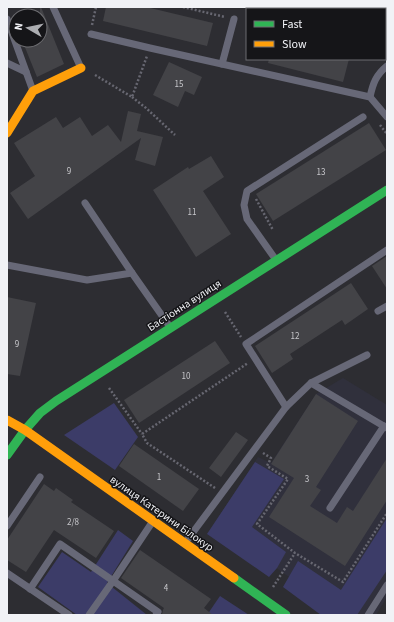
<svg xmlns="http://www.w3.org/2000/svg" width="394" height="622" font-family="'Source Sans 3',sans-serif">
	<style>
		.built { fill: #30303c }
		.green { fill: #3c3c68 }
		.building { fill: #434347 }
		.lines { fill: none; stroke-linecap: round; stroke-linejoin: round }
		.path { stroke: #676771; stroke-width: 2.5; stroke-dasharray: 2 2; stroke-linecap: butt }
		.lane { stroke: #676877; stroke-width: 7 }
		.fast { stroke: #30b455; stroke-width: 9 }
		.slow { stroke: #ff9f0a; stroke-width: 9 }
		.labels { text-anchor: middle; stroke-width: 3; stroke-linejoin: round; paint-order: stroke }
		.number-label { font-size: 9px; fill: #c6c6ca }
		.street-label { font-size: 11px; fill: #f1f2f6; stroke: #151518 }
	</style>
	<rect width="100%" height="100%" fill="#2d2d32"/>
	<!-- built -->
	<path class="built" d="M343 378 387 405V597L376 615H343L214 524 258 457 271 463 316 394Z"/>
	<!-- green -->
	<g class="green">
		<path d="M114 403 138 437 115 470 64 435Z"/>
		<path d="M255 462 284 479 252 527 286 552 277 568 269 577 207 534Z"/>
		<path d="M387 518V570L357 615H321L283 587 298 561 341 590Z"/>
		<path d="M118 530 133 541 107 583 147 615H77L38 587 62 552 91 572Z"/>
		<path d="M220 596 249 615H207Z"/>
	</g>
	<!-- building -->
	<g class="building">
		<path d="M40 7H41L64 64 37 77 22 40H40Z"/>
		<path d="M106 7H146L213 23 207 46 103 21Z"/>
		<path d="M269 59H349L343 82 268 63Z"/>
		<path d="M169 62 202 77 194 95 185 91 178 107 153 95Z"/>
		<path d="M128 111 141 114 137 131 163 137 155 166 135 160 141 138 28 219 10 193 35 176 14 143 56 117 63 128 80 117 92 136 108 125 121 142Z"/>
		<path d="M369 123 386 150 273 221 256 194Z"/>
		<path d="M211 156 224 177 203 191 231 234 196 257 153 190 188 167 189 169Z"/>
		<path d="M387 256V289L372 266Z"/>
		<path d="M351 283 368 309 345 325 342 320 290 354 293 359 272 373 255 346Z"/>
		<path d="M7 297 36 303 20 376 7 374Z"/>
		<path d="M215 341 230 363 139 423 124 400Z"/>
		<path d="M316 394 358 421 316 487 321 490 310 506 337 523 347 507 353 511 387 458V500L345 566 269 517 294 478 271 464Z"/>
		<path d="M236 432 248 440 221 477 209 468Z"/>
		<path d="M134 444 199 489 183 511 119 466Z"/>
		<path d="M44 484 54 491 56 488 73 500 71 502 114 531 96 558 54 530 26 572 7 560V540Z"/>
		<path d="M140 550 211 599 204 608 213 615H162L163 610 164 608 121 578Z"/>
	</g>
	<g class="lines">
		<!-- path -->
		<g class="path">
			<path d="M183 7 225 17"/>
			<path d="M328 7 333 9"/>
			<path d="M92 25 96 7"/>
			<path d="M385 26 387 27"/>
			<path d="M95 75 132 97 147 56"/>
			<path d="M132 97 146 108 175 135"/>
			<path d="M380 125 387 134"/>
			<path d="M256 199 273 230"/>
			<path d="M225 312 241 337"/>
			<path d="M109 388 142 434"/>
			<path d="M263 453 271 458 267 466 288 479 257 524 295 553 343 582 387 513"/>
			<path d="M215 488 147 443 142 434 248 363"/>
			<path d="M273 587 295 553"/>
		</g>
		<!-- lane -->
		<g class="lane">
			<path d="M53 7 81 68"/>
			<path d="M7 19 33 91"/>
			<path d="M91 34 150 48 370 97 387 117"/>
			<path d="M7 63 26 72"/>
			<path d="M222 64 234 19"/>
			<path d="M370 97C373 83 376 75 387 66"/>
			<path d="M85 203 132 273 170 327"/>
			<path d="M276 260 247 219 244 205 247 191 363 117"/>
			<path d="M7 265 87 280 132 273"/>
			<path d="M378 311 387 306"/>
			<path d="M311 383 387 428"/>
			<path d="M286 407 246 344 387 250"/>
			<path d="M330 508 384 426"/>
			<path d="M7 526 40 477"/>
			<path d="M185 543 286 407 311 383 367 355"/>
			<path d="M7 573 69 615"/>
			<path d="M30 589 60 544 158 612 156 615"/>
			<path d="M89 615 113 581 153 521"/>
			<path d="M368 615 387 585"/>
		</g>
		<!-- fast -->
		<g class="fast">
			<path d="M7 455 25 430 40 413 56 401 387 190"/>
			<path d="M234 578 286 615"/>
		</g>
		<!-- slow -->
		<g class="slow">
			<path d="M7 133 33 91 81 68"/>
			<path d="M7 420 25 430 234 578"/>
		</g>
	</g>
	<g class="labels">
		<!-- number labels -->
		<g class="number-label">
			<text x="179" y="87">15</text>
			<text x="69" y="174">9</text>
			<text x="321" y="175">13</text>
			<text x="192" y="215">11</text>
			<text x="295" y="339">12</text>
			<text x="17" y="347">9</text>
			<text x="186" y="379">10</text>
			<text x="159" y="480">1</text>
			<text x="307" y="482">3</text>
			<text x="73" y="525">2/8</text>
			<text x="166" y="591">4</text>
		</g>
		<!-- street labels -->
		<g class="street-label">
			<text transform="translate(184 305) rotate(-33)" y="4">Бастіонна вулиця</text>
			<text transform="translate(162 513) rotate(35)" y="4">вулиця Катерини Білокур</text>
		</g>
	</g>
	<!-- border -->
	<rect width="394" height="622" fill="none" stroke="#f1f2f6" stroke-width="16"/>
	<!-- legend -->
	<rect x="246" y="8" width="140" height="52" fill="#151518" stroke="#6d6d71"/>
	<rect x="254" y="21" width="20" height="6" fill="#30b455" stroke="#6d6d71"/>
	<text x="282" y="28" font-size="12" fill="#f1f2f6">Fast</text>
	<rect x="254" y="41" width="20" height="6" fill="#ff9f0a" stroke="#6d6d71"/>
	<text x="282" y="48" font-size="12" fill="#f1f2f6">Slow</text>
	<!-- north arrow -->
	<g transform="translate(28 28) rotate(279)"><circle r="19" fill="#151518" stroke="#6d6d71"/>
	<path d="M0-3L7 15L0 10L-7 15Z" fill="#acadb1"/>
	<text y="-6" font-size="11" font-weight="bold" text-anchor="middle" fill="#f1f2f6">N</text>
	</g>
</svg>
